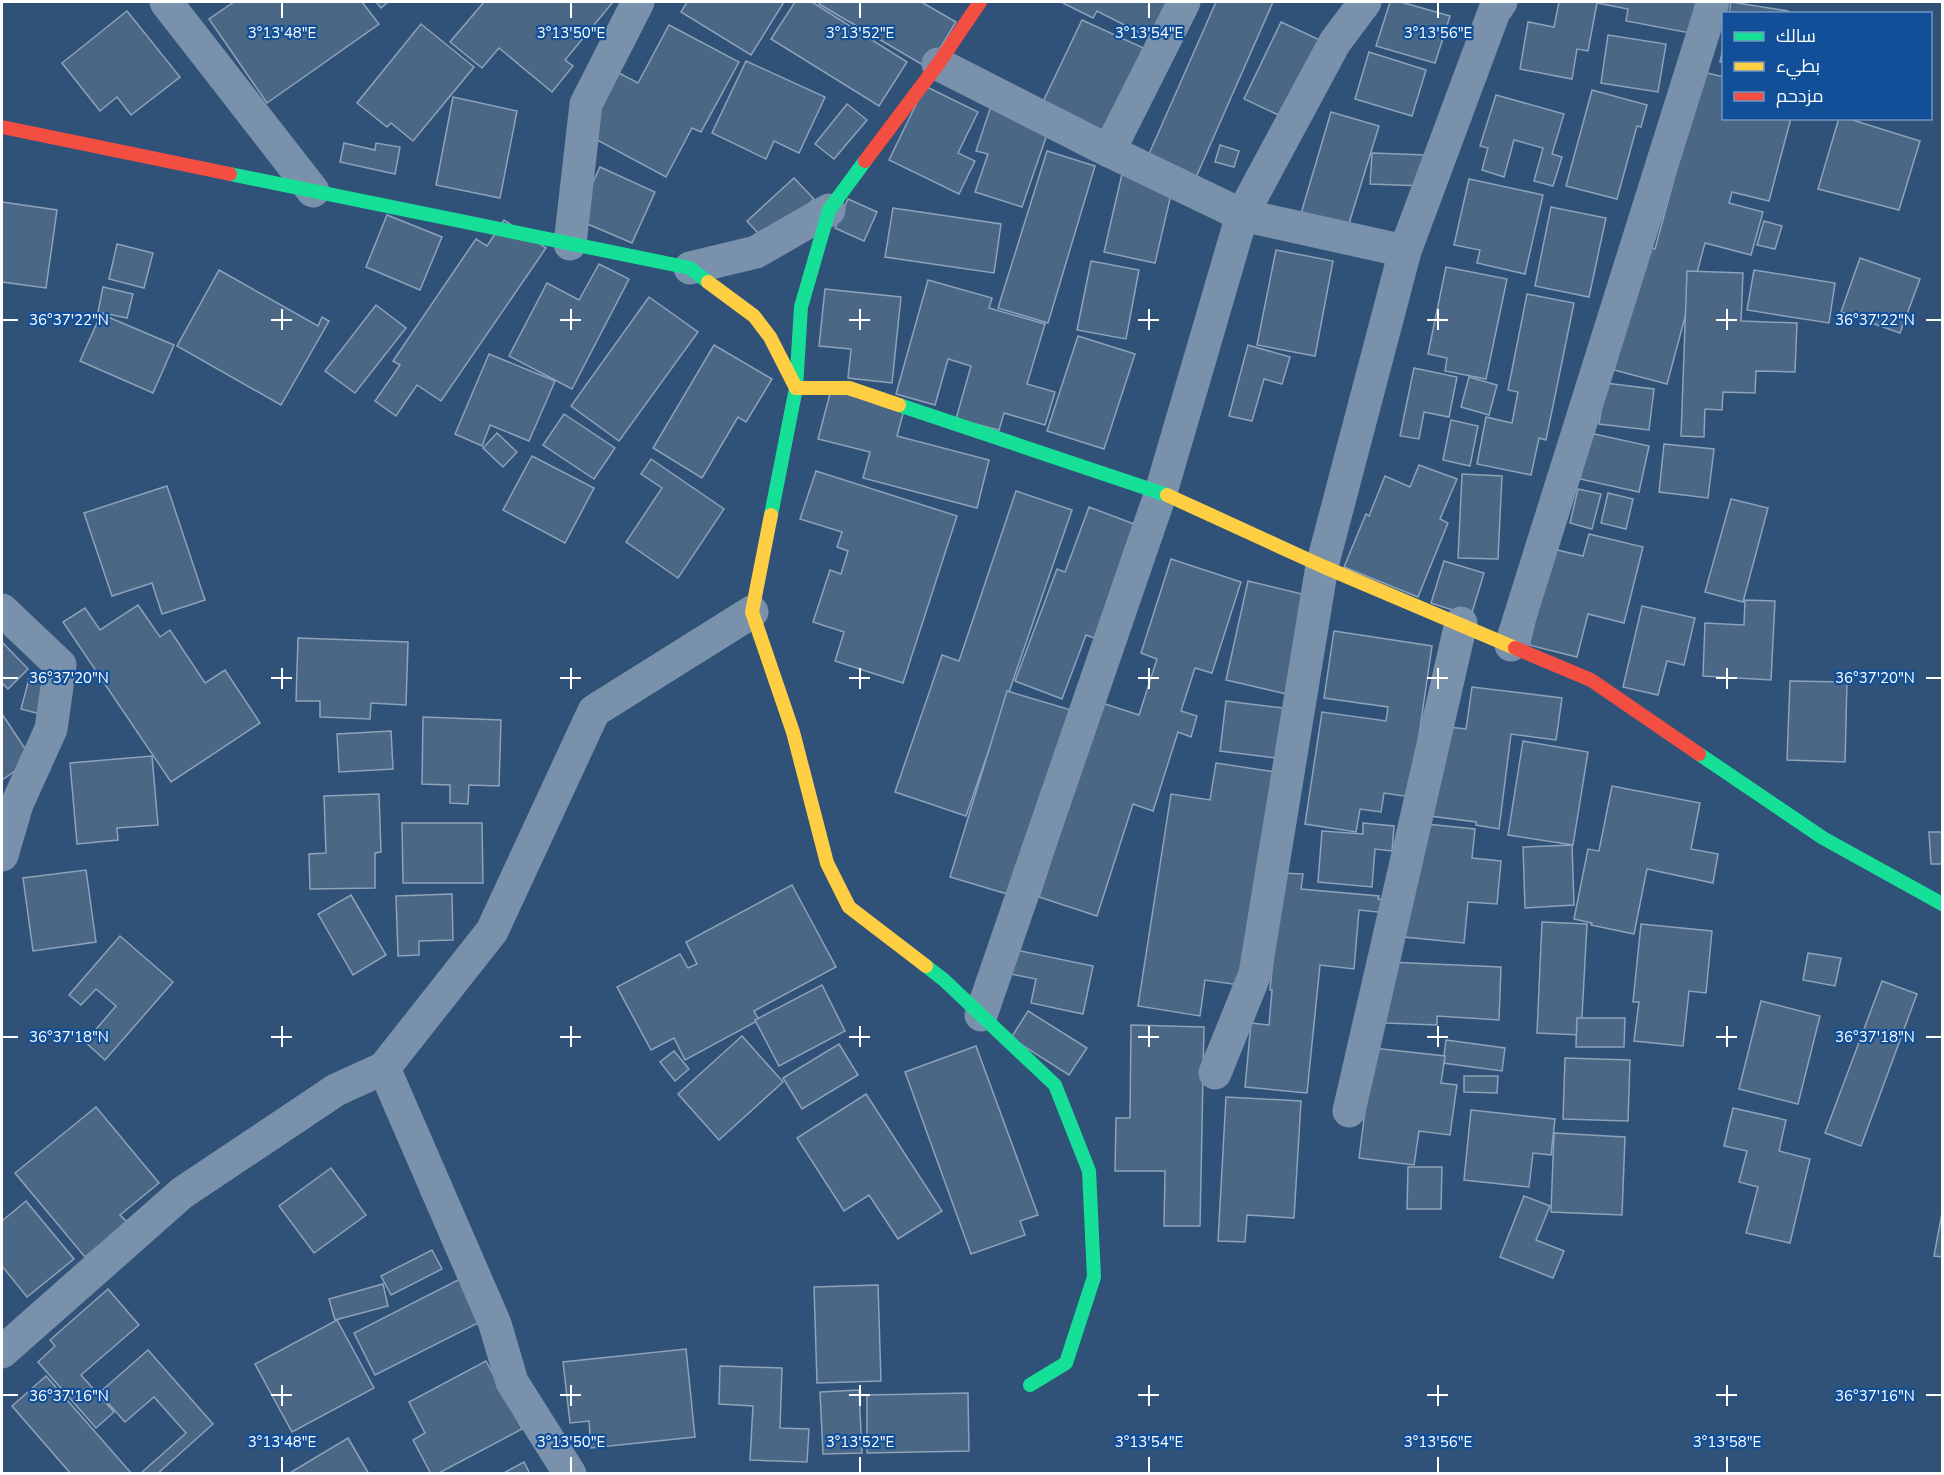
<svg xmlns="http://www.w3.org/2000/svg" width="1944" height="1475" font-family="'Nunito Sans',Cairo,sans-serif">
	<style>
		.building { fill: #4b6786; stroke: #8ea2b9; stroke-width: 1.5 }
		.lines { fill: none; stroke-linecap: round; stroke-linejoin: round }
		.street { stroke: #7a91ab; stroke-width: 33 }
		.fast { stroke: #16e098; stroke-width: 14 }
		.slow { stroke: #ffcf43; stroke-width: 14 }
		.jam { stroke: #f24e42; stroke-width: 14 }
		.ticks { fill: none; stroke: #fff; stroke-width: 2 }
		.ticks-label { font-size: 15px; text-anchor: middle; fill: #fff; stroke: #114f98; stroke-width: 4.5; stroke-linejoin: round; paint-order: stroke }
	</style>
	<rect width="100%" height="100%" fill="#305279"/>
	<!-- building -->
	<g class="building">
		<path d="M234 2H362L379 24 267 103 209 19Z"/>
		<path d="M376 2H388L381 8Z"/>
		<path d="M484 2H613L565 60 573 66 552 92 499 48 482 68 450 42Z"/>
		<path d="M687 2H784L751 55 681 12Z"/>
		<path d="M795 2H812L907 62 879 106 771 39Z"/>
		<path d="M821 2H924L923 3 956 22 928 68 819 4Z"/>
		<path d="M1061 2H1176L1156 41 1097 11 1093 18Z"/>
		<path d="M1216 2H1273L1193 184 1145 163Z"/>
		<path d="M1390 2H1401L1450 16 1435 63 1376 46Z"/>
		<path d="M1559 2H1696L1690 33 1626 21 1628 9 1597 3 1588 51 1577 49 1572 79 1520 69 1528 22 1554 27Z"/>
		<path d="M1731 2 1788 11V14H1729Z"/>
		<path d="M127 11 180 77 131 115 117 97 100 111 62 63Z"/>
		<path d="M1082 20 1148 50 1107 137 1041 106Z"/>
		<path d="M1281 22 1322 41 1285 118 1244 99Z"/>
		<path d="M421 24 474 67 413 141 391 123 387 127 357 103Z"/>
		<path d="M669 25 739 62 701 132 692 128 666 177 586 134 619 73 638 83Z"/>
		<path d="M1608 35 1666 44 1658 92 1601 83Z"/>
		<path d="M1724 43V63L1720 62Z"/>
		<path d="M1369 52 1426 70 1412 116 1355 99Z"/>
		<path d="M746 61 825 97 799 153 774 141 766 159 712 133Z"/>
		<path d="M1703 72 1724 77V118H1791L1769 201 1732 192 1729 203 1763 212 1751 255 1705 243 1667 384 1614 370 1647 246 1655 249Z"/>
		<path d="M925 86 978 112 958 153 975 161 959 194 889 160Z"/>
		<path d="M1592 90 1647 105 1641 127 1637 126 1617 199 1566 186Z"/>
		<path d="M1496 95 1564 114 1552 154 1562 157 1553 186 1534 181 1543 148 1514 140 1504 177 1482 170 1488 148 1480 146Z"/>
		<path d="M453 97 517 111 500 198 436 185Z"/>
		<path d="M847 104 867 120 834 159 815 144Z"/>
		<path d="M991 106 1050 126 1022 207 975 192 988 154 976 151Z"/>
		<path d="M1331 112 1379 126 1347 230 1300 217Z"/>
		<path d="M1839 118H1846L1920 141 1899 210 1818 189Z"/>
		<path d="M344 143 375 150 376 143 400 147 395 174 340 162Z"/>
		<path d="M1220 145 1239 151 1234 167 1215 162Z"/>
		<path d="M1047 151 1095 166 1048 323 998 308Z"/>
		<path d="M1372 153 1426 155 1424 186 1370 184Z"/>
		<path d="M600 167 655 192 632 243 576 219Z"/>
		<path d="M1122 174 1173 186 1155 263 1104 252Z"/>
		<path d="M794 178 814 199 767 243 747 221Z"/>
		<path d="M1469 179 1543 195 1525 274 1477 263 1480 250 1454 245Z"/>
		<path d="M848 199 877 212 864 241 835 228Z"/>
		<path d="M2 202 57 210 46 288 2 282Z"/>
		<path d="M1551 207 1606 218 1589 297 1535 286Z"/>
		<path d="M893 208 1001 224 994 273 885 257Z"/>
		<path d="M387 215 442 237 420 290 366 267Z"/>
		<path d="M504 220 546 248 441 401 417 385 396 416 375 401 400 365 393 361 476 239 487 246Z"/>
		<path d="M1764 221 1782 226 1775 249 1757 245Z"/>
		<path d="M117 244 153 253 144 288 109 279Z"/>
		<path d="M1276 250 1333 261 1315 356 1257 345Z"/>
		<path d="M1860 258 1920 279 1900 333 1841 312Z"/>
		<path d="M1091 261 1139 270 1126 339 1077 330Z"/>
		<path d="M599 264 629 279 572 389 509 356 547 283 579 300Z"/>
		<path d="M1446 267 1507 279 1486 379 1445 371 1447 358 1428 354Z"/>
		<path d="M219 270 318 326 322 317 329 321 281 405 177 346Z"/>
		<path d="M1754 270 1835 283 1829 323 1747 310Z"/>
		<path d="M1687 271 1743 273 1741 321 1797 323 1795 372 1756 371 1755 393 1723 392 1722 410 1705 409 1704 437 1681 436Z"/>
		<path d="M928 280 992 298 989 308 1045 324 1027 384 1055 392 1045 425 1004 413 999 430 956 419 971 366 948 359 935 405 896 394Z"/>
		<path d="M103 287 133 294 127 318 98 312Z"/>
		<path d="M825 289 901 297 892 383 848 378 851 349 819 346Z"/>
		<path d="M1527 294 1574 303 1546 440 1539 438 1531 475 1477 464 1486 417 1512 423 1518 392 1508 390Z"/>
		<path d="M649 297 698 332 619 441 571 406Z"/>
		<path d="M376 305 406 328 355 393 325 371Z"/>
		<path d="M101 314 174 345 153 393 80 361Z"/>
		<path d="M1078 336 1135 354 1104 449 1047 431Z"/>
		<path d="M714 345 772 379 746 422 738 417 702 478 653 448Z"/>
		<path d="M1248 345 1290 357 1282 384 1264 379 1252 421 1229 416Z"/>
		<path d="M489 354 555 381 529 441 490 425 482 446 455 434Z"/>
		<path d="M1414 368 1457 377 1449 417 1424 412 1419 439 1400 436Z"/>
		<path d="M1469 377 1497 385 1489 415 1461 407Z"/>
		<path d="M1605 383 1654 389 1649 430 1599 424Z"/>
		<path d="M831 390 904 410 897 436 989 460 977 508 863 478 870 452 818 439Z"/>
		<path d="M564 414 615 448 594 479 543 445Z"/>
		<path d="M1451 420 1478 426 1470 466 1443 460Z"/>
		<path d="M497 433 517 452 503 467 483 448Z"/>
		<path d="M1590 433 1649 446 1639 492 1580 479Z"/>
		<path d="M1664 444 1714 449 1708 498 1659 492Z"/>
		<path d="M532 456 594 488 565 543 503 510Z"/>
		<path d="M651 459 724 509 678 578 626 542 662 488 641 474Z"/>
		<path d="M1419 465 1457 479 1440 519 1448 523 1418 597 1344 567 1366 514 1369 516 1385 476 1410 487Z"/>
		<path d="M816 471 957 516 903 683 835 661 844 632 813 622 830 570 841 574 848 551 837 547 842 532 800 519Z"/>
		<path d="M1462 474 1502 476 1498 559 1458 558Z"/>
		<path d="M167 486 205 600 162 614 152 583 112 596 84 513Z"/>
		<path d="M1578 489 1601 494 1592 529 1570 523Z"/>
		<path d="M1016 491 1072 510 966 816 895 792 942 655 959 661Z"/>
		<path d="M1608 493 1633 499 1626 529 1601 523Z"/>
		<path d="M1731 499 1768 508 1743 602 1705 592Z"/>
		<path d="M1089 507 1142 527 1100 640 1086 635 1062 699 1015 681 1057 569 1065 572Z"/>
		<path d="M1589 534 1643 547 1624 623 1588 614 1577 657 1529 645 1553 549 1583 556Z"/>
		<path d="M1171 559 1241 582 1212 673 1195 668 1181 711 1197 716 1191 737 1178 732 1153 811 1133 804 1097 916 1039 897 1102 703 1139 715 1157 659 1141 653Z"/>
		<path d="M1444 561 1484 573 1471 616 1431 603Z"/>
		<path d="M1248 581 1314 597 1291 695 1226 680Z"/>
		<path d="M1745 600 1775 601 1771 680 1703 676 1705 623 1744 625Z"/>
		<path d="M138 605 160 637 170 630 205 683 225 670 260 723 171 782 63 622 85 608 100 630Z"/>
		<path d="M1642 606 1695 618 1684 665 1667 661 1658 695 1623 687Z"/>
		<path d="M1334 631 1432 646 1410 797 1384 793 1381 812 1360 809 1356 832 1305 824 1322 712 1386 721 1388 707 1324 698Z"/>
		<path d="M298 638 408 642 406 705 371 703 370 719 320 717V701H296Z"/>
		<path d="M2 642 28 669 8 689 2 683Z"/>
		<path d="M29 679 56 685 48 716 21 709Z"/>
		<path d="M1790 681 1847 682 1845 762 1787 760Z"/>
		<path d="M1472 687 1562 698 1556 740 1511 734 1499 829 1476 825V822L1430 816 1441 726 1466 729Z"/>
		<path d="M1007 691 1071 710 1014 896 950 877Z"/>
		<path d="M1226 701 1283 708 1277 758 1220 751Z"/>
		<path d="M2 714 32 759 2 780Z"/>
		<path d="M423 717 501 720 499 786 469 785 468 804 450 803V785L422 784Z"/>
		<path d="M391 731 393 769 339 772 337 734Z"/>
		<path d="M1523 741 1588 752 1573 845 1508 835Z"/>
		<path d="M152 756 158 825 117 828 118 840 77 844 70 763Z"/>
		<path d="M1216 763 1276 772 1239 985 1205 980 1200 1016 1138 1006 1171 794 1210 800Z"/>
		<path d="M1612 786 1700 803 1691 849 1718 854 1713 883 1647 869 1634 934 1591 925 1592 923 1574 919 1588 849 1599 851Z"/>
		<path d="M379 794 381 852 375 853V888L310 889 309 854 326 853 324 796Z"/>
		<path d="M402 823H482L483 883H403Z"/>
		<path d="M1363 823 1394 826 1392 851 1375 849 1372 887 1318 882 1322 831 1363 834Z"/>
		<path d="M1416 823 1475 829 1472 858 1501 861 1497 904 1468 902 1464 943 1404 937Z"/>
		<path d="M1929 832H1942V864H1931Z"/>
		<path d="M1572 845 1574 905 1525 908 1523 847Z"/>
		<path d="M86 870 96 942 33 951 23 878Z"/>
		<path d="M1281 873 1303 874 1301 889 1379 896 1378 899 1388 900 1387 913 1359 910 1354 969 1320 965 1307 1093 1245 1087 1251 1023 1269 1025 1272 990H1270Z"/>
		<path d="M792 885 836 967 754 1011 759 1020 685 1060 674 1038 651 1050 617 987 680 954 688 968 697 964 686 942Z"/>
		<path d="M452 894 453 940 419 941V955L398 956 396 896Z"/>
		<path d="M351 895 386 955 353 975 318 914Z"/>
		<path d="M1542 922 1587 924 1581 1035 1537 1033Z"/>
		<path d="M1641 924 1712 931 1706 993 1689 991 1683 1046 1634 1041 1639 1002H1633Z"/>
		<path d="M120 936 173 982 105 1060 85 1042 116 1006 96 989 81 1005 69 995Z"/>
		<path d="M1011 949 1093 966 1083 1014 1031 1003 1036 979 1006 973Z"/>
		<path d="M1808 953 1841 958 1835 986 1803 980Z"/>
		<path d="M1388 962 1501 967 1499 1020 1437 1016V1025L1386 1023Z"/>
		<path d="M1882 981 1917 994 1861 1146 1825 1133Z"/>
		<path d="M822 985 845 1031 779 1066 755 1020Z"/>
		<path d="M1761 1001 1820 1016 1798 1104 1739 1089Z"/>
		<path d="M1028 1011 1087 1048 1069 1075 1011 1038Z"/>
		<path d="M1577 1018H1625L1624 1047H1576Z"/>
		<path d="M1131 1025 1204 1027 1200 1226H1164L1165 1171H1115L1116 1118H1130Z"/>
		<path d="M742 1036 783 1082 719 1140 678 1094Z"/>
		<path d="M1446 1040 1505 1048 1502 1071 1443 1063Z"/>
		<path d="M839 1044 858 1075 802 1109 783 1078Z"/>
		<path d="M976 1046 1038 1215 1020 1221 1025 1235 971 1254 905 1072Z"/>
		<path d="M1373 1048 1445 1056 1441 1083 1457 1085 1450 1135 1419 1131 1414 1165 1359 1158Z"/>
		<path d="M674 1051 689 1069 675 1081 660 1062Z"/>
		<path d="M1565 1058 1630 1060 1628 1121 1563 1119Z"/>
		<path d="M1464 1076H1498L1497 1093 1464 1092Z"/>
		<path d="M866 1094 942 1211 898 1239 869 1195 844 1211 797 1138Z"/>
		<path d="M1226 1097 1301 1101 1294 1218 1247 1215 1245 1242 1218 1241Z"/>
		<path d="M96 1107 159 1183 120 1215 127 1222 85 1257 15 1173Z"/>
		<path d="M1733 1108 1786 1120 1779 1151 1810 1159 1790 1243 1746 1233 1758 1187 1739 1182 1747 1151 1724 1146Z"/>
		<path d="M1471 1110 1555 1119 1551 1155 1533 1153 1529 1187 1464 1180Z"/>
		<path d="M1554 1133 1625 1137 1622 1215 1551 1212Z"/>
		<path d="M1408 1167H1442L1441 1209H1407Z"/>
		<path d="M331 1168 366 1215 314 1253 279 1206Z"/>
		<path d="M1524 1196 1550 1206 1536 1240 1564 1251 1553 1278 1500 1257Z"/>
		<path d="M26 1201 74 1259 27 1297 2 1266V1221Z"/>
		<path d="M1942 1213V1257L1934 1256Z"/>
		<path d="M432 1250 442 1269 391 1295 381 1276Z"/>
		<path d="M460 1279 482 1321 375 1375 354 1333Z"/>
		<path d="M383 1284 388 1306 335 1320 329 1299Z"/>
		<path d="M878 1285 881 1381 817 1383 814 1287Z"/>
		<path d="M108 1289 139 1325 81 1375 114 1412 96 1428 38 1362 55 1346 50 1340Z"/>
		<path d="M337 1320 374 1388 292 1432 255 1364Z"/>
		<path d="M686 1349 695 1437 591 1448 589 1421 570 1423 563 1362Z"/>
		<path d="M148 1350 213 1424 157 1474H140L186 1433 154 1397 125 1422 99 1393Z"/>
		<path d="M486 1361 522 1429 437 1474H431L413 1440 425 1433 409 1402Z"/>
		<path d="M720 1366 782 1368 780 1428 809 1429 807 1462 750 1460 753 1406 719 1404Z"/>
		<path d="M46 1376 132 1474H71L12 1406Z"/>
		<path d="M859 1390 862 1453 823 1454 820 1392Z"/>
		<path d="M968 1393 969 1451 867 1453V1395Z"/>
		<path d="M348 1438 369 1474H288Z"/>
		<path d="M524 1462 530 1474H502Z"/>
	</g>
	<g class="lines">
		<!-- street -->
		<g class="street">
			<path d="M166 2 313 191"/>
			<path d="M938 64 1109 151 1242 215 1405 251"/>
			<path d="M1109 151 1184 2"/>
			<path d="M570 244 586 104 638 2"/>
			<path d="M690 268 756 252 829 210"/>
			<path d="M2 610 60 665 51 729 17 804 2 855"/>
			<path d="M1511 645 1713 2"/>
			<path d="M981 1015 1161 492 1242 215 1335 42 1365 2"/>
			<path d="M384 1068 495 1324 512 1382 570 1474"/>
			<path d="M1215 1073 1255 974 1322 566 1405 251 1494 12 1501 2"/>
			<path d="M1349 1111 1461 623"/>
			<path d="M2 1352 182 1193 336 1090 384 1068 492 931 594 711 752 612"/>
		</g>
		<!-- fast -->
		<g class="fast">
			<path d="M230 174 690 268 708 282"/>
			<path d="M899 405 1167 495"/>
			<path d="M771 515 796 388 801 307 829 210 865 161"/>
			<path d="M1699 754 1823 838 1942 904"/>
			<path d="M926 966 944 980 1055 1085 1089 1171 1094 1277 1066 1363 1030 1385"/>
		</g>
		<!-- slow -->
		<g class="slow">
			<path d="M708 282 754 316 770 337 796 388H849L899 405"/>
			<path d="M1167 495 1322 566 1515 648"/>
			<path d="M771 515 752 612 793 732 827 863 849 907 926 966"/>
		</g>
		<!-- jam -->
		<g class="jam">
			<path d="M2 127 230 174"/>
			<path d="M865 161 938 64 980 2"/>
			<path d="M1515 648 1591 680 1699 754"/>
		</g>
	</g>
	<!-- ticks -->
	<path class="ticks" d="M282 3V18M571 3V18M860 3V18M1149 3V18M1438 3V18M282 309V330M571 309V330M860 309V330M1149 309V330M1438 309V330M1727 309V330M3 320H18M271 320H292M560 320H581M849 320H870M1138 320H1159M1427 320H1448M1716 320H1737M1926 320H1941M282 668V689M571 668V689M860 668V689M1149 668V689M1438 668V689M1727 668V689M3 678H18M271 678H292M560 678H581M849 678H870M1138 678H1159M1427 678H1448M1716 678H1737M1926 678H1941M282 1026V1047M571 1026V1047M860 1026V1047M1149 1026V1047M1438 1026V1047M1727 1026V1047M3 1037H18M271 1037H292M560 1037H581M849 1037H870M1138 1037H1159M1427 1037H1448M1716 1037H1737M1926 1037H1941M282 1385V1406M571 1385V1406M860 1385V1406M1149 1385V1406M1438 1385V1406M1727 1385V1406M3 1395H18M271 1395H292M560 1395H581M849 1395H870M1138 1395H1159M1427 1395H1448M1716 1395H1737M1926 1395H1941M282 1457V1472M571 1457V1472M860 1457V1472M1149 1457V1472M1438 1457V1472M1727 1457V1472"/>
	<g class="ticks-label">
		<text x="282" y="38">3°13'48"E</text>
		<text x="571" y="38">3°13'50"E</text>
		<text x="860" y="38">3°13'52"E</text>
		<text x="1149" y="38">3°13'54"E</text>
		<text x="1438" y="38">3°13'56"E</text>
		<text x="69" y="325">36°37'22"N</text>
		<text x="1875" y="325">36°37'22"N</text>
		<text x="69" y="683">36°37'20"N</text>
		<text x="1875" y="683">36°37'20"N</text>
		<text x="69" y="1042">36°37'18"N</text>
		<text x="1875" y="1042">36°37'18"N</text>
		<text x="69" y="1401">36°37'16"N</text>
		<text x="1875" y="1401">36°37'16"N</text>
		<text x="282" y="1447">3°13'48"E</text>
		<text x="571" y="1447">3°13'50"E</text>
		<text x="860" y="1447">3°13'52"E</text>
		<text x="1149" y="1447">3°13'54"E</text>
		<text x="1438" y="1447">3°13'56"E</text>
		<text x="1727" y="1447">3°13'58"E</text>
	</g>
	<!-- border -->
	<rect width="1944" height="1475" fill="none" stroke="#ffffff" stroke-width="6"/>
	<!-- legend -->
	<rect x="1722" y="12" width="210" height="108" fill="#114f98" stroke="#7095c1" stroke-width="1.5"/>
	<rect x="1734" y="32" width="30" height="9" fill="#16e098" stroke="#7095c1" stroke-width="1.5"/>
	<text x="1776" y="42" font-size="18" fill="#ffffff">سالك</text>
	<rect x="1734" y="62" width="30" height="9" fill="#ffcf43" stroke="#7095c1" stroke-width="1.5"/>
	<text x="1776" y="72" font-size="18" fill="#ffffff">بطيء</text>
	<rect x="1734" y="92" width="30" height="9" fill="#f24e42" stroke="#7095c1" stroke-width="1.5"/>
	<text x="1776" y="102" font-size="18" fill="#ffffff">مزدحم</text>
</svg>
